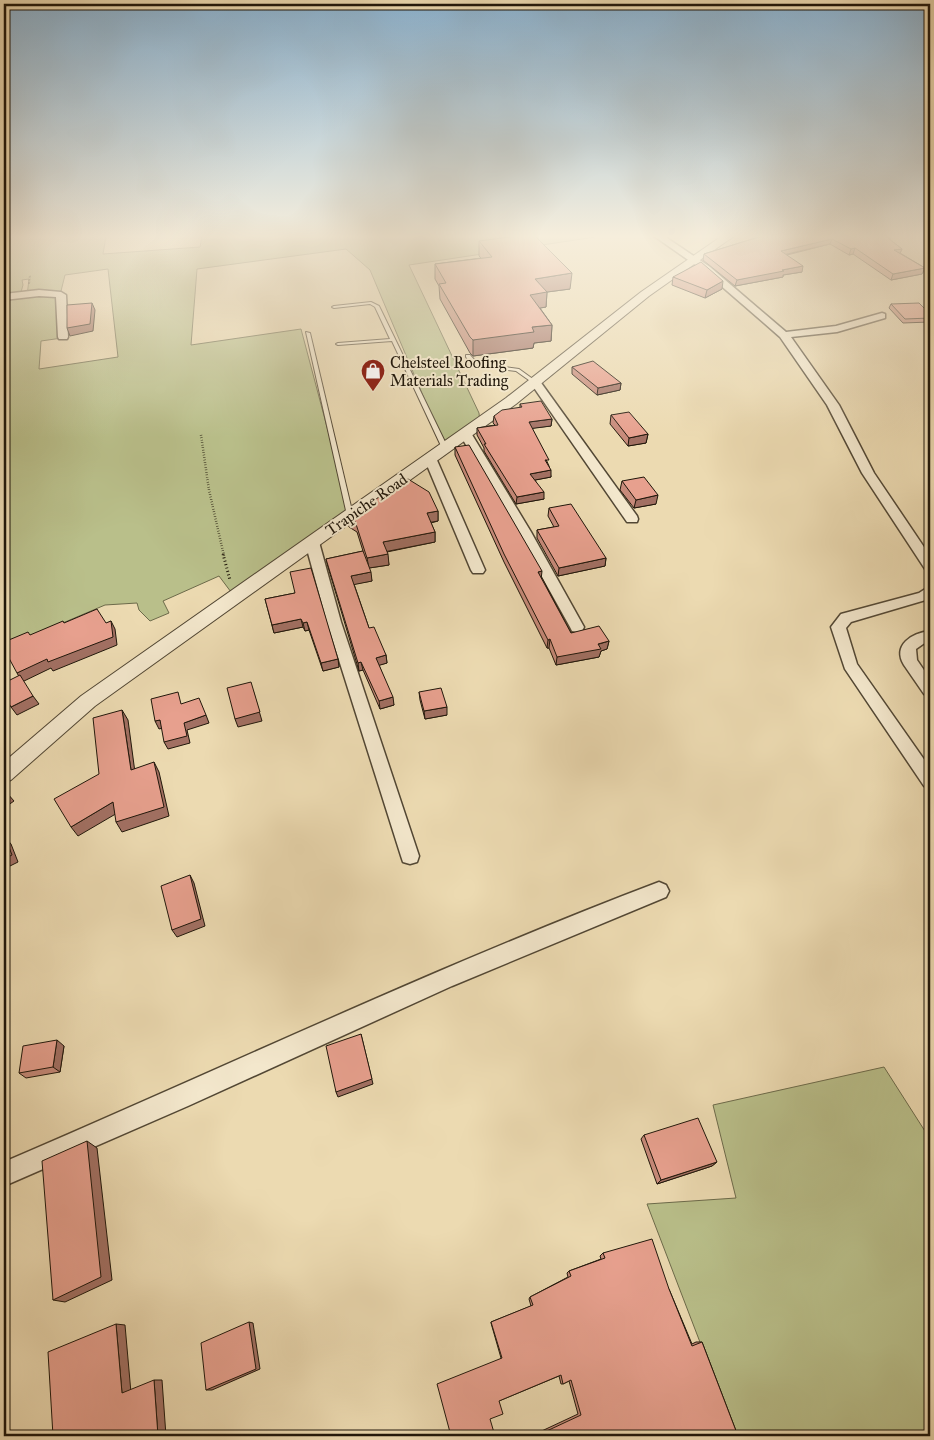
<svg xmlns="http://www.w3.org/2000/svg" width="934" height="1440" font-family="'IM FELL Great Primer',serif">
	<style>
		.green { fill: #b9bf8a; stroke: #6c6a4a; fill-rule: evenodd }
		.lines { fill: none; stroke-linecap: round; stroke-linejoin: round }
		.service-casing { stroke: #524734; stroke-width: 2 }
		.minor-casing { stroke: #524734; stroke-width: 3 }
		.tertiary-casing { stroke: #524734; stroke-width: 2 }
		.path-far2 { stroke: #1f160a; stroke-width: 2; stroke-dasharray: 0.5 1; stroke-linecap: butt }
		.path-far1 { stroke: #1f160a; stroke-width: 2.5; stroke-dasharray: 0.5 2; stroke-linecap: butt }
		.path { stroke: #1f160a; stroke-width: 3; stroke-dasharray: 1 2.5; stroke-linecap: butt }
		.service { fill: #f3e7cc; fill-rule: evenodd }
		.minor { fill: #f3e7cc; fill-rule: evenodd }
		.tertiary { fill: #f3e7cc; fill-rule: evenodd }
		.wall { fill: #c78a7a; stroke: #1f160a }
		.shaded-wall { fill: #a27063; stroke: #1f160a }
		.building { fill: #e7a08e; stroke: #1f160a }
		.labels { text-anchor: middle; stroke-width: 4; stroke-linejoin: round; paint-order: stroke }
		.far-poi-label { font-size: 16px; fill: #1f160a; stroke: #f3e7cc; text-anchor: start }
		.far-street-label { font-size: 16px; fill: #1f160a; stroke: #f3e7cc }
	</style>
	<rect width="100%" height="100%" fill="#ecdab1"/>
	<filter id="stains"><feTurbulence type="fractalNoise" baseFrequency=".004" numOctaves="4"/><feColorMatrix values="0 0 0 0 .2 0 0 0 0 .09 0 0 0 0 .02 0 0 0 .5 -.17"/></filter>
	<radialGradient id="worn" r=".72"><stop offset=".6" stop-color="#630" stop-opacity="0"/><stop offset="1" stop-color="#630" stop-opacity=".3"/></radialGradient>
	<!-- green -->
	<g class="green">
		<path d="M4 236H106L103 254 200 247 202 236H602L409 265 479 413 480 423 445 448 370 270 346 249 197 269 191 345 301 329 349 510 231 592 219 576 163 601 169 613 150 621 139 610 137 603 105 605 4 648V299L27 296 29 279 22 280 23 285 21 292 4 295ZM108 269 118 357 39 369 41 341 62 338 60 295 65 275Z"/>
		<path d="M884 1067 930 1139V1436H736L647 1204 736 1198 713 1105Z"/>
	</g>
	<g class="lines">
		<defs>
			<g id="service">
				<path d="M371 302 379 306 448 448 447 449 442 448 392 341 338 345 336 344 338 343 390 339 375 307 370 304 334 308 332 307 334 306Z"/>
				<path d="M306 332 310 333 353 515 350 517 347 515Z"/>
				<path d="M466 355H470L477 363 519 369 537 382 533 383 516 371 473 365 466 357Z"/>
			</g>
			<g id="minor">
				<path d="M654 236H664L710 267 786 332 836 326 882 313 885 314V318L837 332 791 337 839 405 874 473 930 556V570L925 569 862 473 827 405 780 337 704 271Z"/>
				<path d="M39 290 61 292 66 295 68 337 67 339H59L58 337 56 297 39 296 4 300V294Z"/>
				<path d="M535 379 539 380 637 516 638 519 637 522H627L530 382Z"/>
				<path d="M465 430 471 433 531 532 584 627 582 631 577 632 572 631 570 627 517 532 459 433Z"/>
				<path d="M430 454 436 458 485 570 483 573H473L471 570 424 458Z"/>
				<path d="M312 538 319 542 341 622 419 856 417 862 410 864 403 862 401 856 327 622 305 542Z"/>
				<path d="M930 586 929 599 851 622 846 628 857 664 930 768V788L924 786 845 669 831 627 841 614 919 593Z"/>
				<path d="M930 631V641L926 642 916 649 917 660 930 679V696L924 694 904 665C892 645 912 633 930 631Z"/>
				<path d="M659 882 666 885 669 891 666 897 452 986 188 1106 4 1186V1162C222 1069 437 966 659 882Z"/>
			</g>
			<path id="tertiary" d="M722 236H734L649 296 516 404 95 706 11 780 4 783V762L81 696 506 398 641 292Z"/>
		</defs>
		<!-- service casing -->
		<use href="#service" class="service-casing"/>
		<!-- minor casing -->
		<use href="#minor" class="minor-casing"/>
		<!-- tertiary casing -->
		<use href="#tertiary" class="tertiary-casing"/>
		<!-- path-far2 -->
		<path class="path-far2" d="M29 284 30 275"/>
		<!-- path-far1 -->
		<path class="path-far1" d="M201 435 209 490 224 556"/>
		<!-- path -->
		<path class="path" d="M223 554 230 580"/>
		<!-- service -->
		<use href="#service" class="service"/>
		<!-- minor -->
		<use href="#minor" class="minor"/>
		<!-- tertiary -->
		<use href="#tertiary" class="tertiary"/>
	</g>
	<!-- wall -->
	<g class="wall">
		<path d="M762 236 891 238 890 240 902 249 900 253 925 268 922 274 891 280 853 254 849 255 830 244 787 255 802 272 783 275V277L735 286 703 260 704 254Z"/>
		<path d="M479 241 570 289 547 292 546 307 540 308 552 325 551 341 534 343 533 348 473 356 470 353 440 299 439 286 435 279V264L481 258 479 256Z"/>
		<path d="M673 277 722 289 705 298 672 285Z"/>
		<path d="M891 304 930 314V322L903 323 889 308Z"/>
		<path d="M572 367 621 383 620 390 597 395 572 374Z"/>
		<path d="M520 404 552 419 551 426 532 428 549 466 551 477 535 480 544 499 516 504 484 451V448L477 435V428L495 425 493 423 494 416 520 408Z"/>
		<path d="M611 415 648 434 646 443 628 446 610 424Z"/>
		<path d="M455 447 542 578 571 633 609 641 607 649 601 651 599 657 556 665 549 648H547L504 562 455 455Z"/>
		<path d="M622 481 656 504 634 508 620 490Z"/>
		<path d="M549 508 606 558 605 566 558 576 537 538V530L554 527 548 516Z"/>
		<path d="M438 511V521L431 523 435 532V542L387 552 389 565 369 568 372 581 354 584 369 628 386 655 387 663 379 665 394 705 380 709 363 670 359 671 328 567 326 559 363 551 357 532 349 527 347 517Z"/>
		<path d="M295 593 338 659 339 667 323 671 309 630 305 631 303 627 274 633 265 599Z"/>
		<path d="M419 692 447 715 425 719 420 700Z"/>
		<path d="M64 1046 60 1072 26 1078 19 1073Z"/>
		<path d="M644 1135 717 1162 712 1166 657 1184 641 1139Z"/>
		<path d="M603 1253 669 1289 692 1344 696 1342H702L738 1436H531L578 1414 569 1381 563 1384H561L559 1376 499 1401 451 1436 501 1358 491 1323V1322L531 1306 529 1299 530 1297 568 1277 567 1273 569 1271 601 1259 600 1256Z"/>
	</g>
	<!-- shaded-wall -->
	<g class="shaded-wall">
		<path d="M832 239 830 244 779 256 781 251Z"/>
		<path d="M855 248 853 254 849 255 851 249Z"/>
		<path d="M902 249 899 255 894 250Z"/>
		<path d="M803 266 802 272 783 275V277L735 286 737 280 782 270Z"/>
		<path d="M925 268 922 274 891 280 893 274Z"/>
		<path d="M572 273 570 289 547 292 546 307 529 310 530 295 535 279Z"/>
		<path d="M723 281 722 289 705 298 707 290Z"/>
		<path d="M92 303 95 310 93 331 70 336 67 328Z"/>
		<path d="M552 325 551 341 534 343 533 348 473 356V340L532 327Z"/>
		<path d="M621 383 620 390 597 395 598 388Z"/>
		<path d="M552 419 551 426 528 429 529 422Z"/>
		<path d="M648 434 646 443 628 446 629 438Z"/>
		<path d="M551 470V477L530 481V474Z"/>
		<path d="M544 492V499L516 504 517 497Z"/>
		<path d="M658 495 656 504 634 508 636 500Z"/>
		<path d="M438 511V521L427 523V513Z"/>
		<path d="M435 532V542L384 552 383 542Z"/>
		<path d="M388 554 389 565 369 568 367 558Z"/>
		<path d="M606 558 605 566 558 576 559 568Z"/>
		<path d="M542 571 541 580 538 572Z"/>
		<path d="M371 572 372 581 352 585 351 576Z"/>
		<path d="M301 619 303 627 274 633 272 625Z"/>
		<path d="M111 621 115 629 117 645 53 671 51 668 22 682 17 673Z"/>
		<path d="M307 622 309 630 305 631 303 623Z"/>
		<path d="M550 639 549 648H547L548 640Z"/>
		<path d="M609 641 607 649 601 651 599 657 556 665 557 657Z"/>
		<path d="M386 655 387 663 377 666 376 658Z"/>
		<path d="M338 659 339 667 323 671 321 663Z"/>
		<path d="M361 662 363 670 359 671 358 663Z"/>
		<path d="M253 690 262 721 238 727 235 719Z"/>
		<path d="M33 696 39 704 17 715 11 707Z"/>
		<path d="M393 697 394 705 380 709 379 701Z"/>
		<path d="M447 707V715L425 719 424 711Z"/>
		<path d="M122 710 128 720 136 780 131 770Z"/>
		<path d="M206 715 209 723 187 730 190 743 168 749 164 742 184 723Z"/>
		<path d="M160 720 163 728 159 729 155 721Z"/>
		<path d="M154 762 159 772 169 816 122 832 116 822Z"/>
		<path d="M7 793 14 801 4 808V796Z"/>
		<path d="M113 802 119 812 78 836 71 827Z"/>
		<path d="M5 837 11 844 18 862 4 869Z"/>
		<path d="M190 875 194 883 205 926 177 937 172 930Z"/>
		<path d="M361 1034 373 1084 338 1097 336 1092Z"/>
		<path d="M57 1040 64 1046 60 1072 53 1067Z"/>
		<path d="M87 1141 97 1148 112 1280 65 1302 53 1300Z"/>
		<path d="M717 1162 712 1166 657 1184 661 1180Z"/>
		<path d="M249 1322 253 1323 260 1369 212 1390H206Z"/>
		<path d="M116 1324 125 1325 131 1393H122Z"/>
		<path d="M154 1380H162L166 1436H158Z"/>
	</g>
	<!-- building -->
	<g class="building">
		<path d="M517 236H535L572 273 535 279 547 292 530 295 552 325 532 327 534 332 473 340 470 337 439 284 446 283 435 264 492 257 479 241Z"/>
		<path d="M762 236H888L891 238H888L902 249 894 250 925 268 893 274 855 248 851 249 832 239 781 251 803 266 782 270 784 271 737 280 704 254Z"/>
		<path d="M701 262 723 281 707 290 673 277Z"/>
		<path d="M92 303 90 324 67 328V305Z"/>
		<path d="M919 303 930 314V318L905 319 891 304Z"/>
		<path d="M593 361 621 383 598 388 572 367Z"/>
		<path d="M541 401 552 419 529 422 549 460H545L551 470 530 474 544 492 517 497 484 444H486L477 428 498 425 494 416 502 410 522 407 520 404Z"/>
		<path d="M629 412 648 434 629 438 611 415Z"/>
		<path d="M469 445 542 571 538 572 571 633 599 626 609 641 598 644 601 649 557 657 550 639 548 640 504 554 455 447Z"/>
		<path d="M644 477 658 495 636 500 622 481Z"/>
		<path d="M408 479 429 492 438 511 427 513 435 532 383 542 388 554 367 558 355 521 347 517Z"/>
		<path d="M571 504 606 558 559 568 537 530 559 526 549 508Z"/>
		<path d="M363 551 371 572 351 576 369 628 374 627 386 655 376 658 393 697 379 701 361 662 358 663 326 559Z"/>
		<path d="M311 568 338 659 321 663 307 622 303 623 301 619 272 625 265 599 295 593 290 572Z"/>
		<path d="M97 609 106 623 111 621 113 637 48 662 47 659 17 673 4 649V642L28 632 30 635 63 621 64 623Z"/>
		<path d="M20 675 33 696 11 707 4 695V683Z"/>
		<path d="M251 682 260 712 235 719 227 688Z"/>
		<path d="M441 688 447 707 424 711 419 692Z"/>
		<path d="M178 692 181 704 199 698 206 715 184 723 187 736 164 742 160 720 155 721 151 699Z"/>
		<path d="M122 710 131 770 154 762 164 807 116 822 113 802 71 827 54 799 99 774 93 718Z"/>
		<path d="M4 790 7 793 4 796Z"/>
		<path d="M4 837H5L12 855 4 859Z"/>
		<path d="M190 875 201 919 172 930 161 886Z"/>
		<path d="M361 1034 372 1079 336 1092 326 1046Z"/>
		<path d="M57 1040 53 1067 19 1073 23 1046Z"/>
		<path d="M698 1118 717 1162 661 1180 644 1135Z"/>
		<path d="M87 1141 101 1277 53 1300 42 1161Z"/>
		<path d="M652 1239 669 1289 692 1346 702 1342 738 1436H536L581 1415 571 1380 563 1384 561 1375 499 1401 503 1414 490 1419 495 1436H451L437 1384 502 1358 491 1322 533 1305 530 1297 571 1276 569 1271 605 1258 603 1253Z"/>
		<path d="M249 1322 256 1369 206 1390 201 1343Z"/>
		<path d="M116 1324 122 1393 154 1380 158 1436H53L48 1352Z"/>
	</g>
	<!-- sky -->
	<linearGradient id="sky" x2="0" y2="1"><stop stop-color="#8bb5d5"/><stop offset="0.54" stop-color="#f6eedc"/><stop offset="1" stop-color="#f6eedc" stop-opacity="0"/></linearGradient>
	<rect width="934" height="438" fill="url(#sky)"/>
	<!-- icons -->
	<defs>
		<symbol id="shop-pin" viewBox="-11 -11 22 30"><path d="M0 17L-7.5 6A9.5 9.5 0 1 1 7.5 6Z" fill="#8f2418" stroke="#f3e7cc"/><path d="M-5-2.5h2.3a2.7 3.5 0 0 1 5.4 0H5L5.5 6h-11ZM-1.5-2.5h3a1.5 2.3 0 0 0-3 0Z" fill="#fff"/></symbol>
	</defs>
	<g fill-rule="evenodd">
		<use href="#shop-pin" x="359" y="357" width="28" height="38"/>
	</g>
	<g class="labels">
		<!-- far-poi labels -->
		<g class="far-poi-label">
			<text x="390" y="368">Chelsteel Roofing<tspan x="390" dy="18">Materials Trading</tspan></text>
		</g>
		<!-- far-street labels -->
		<g class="far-street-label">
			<text transform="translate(366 504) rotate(-35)" y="6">Trapiche Road</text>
		</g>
	</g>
	<!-- margin -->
	<rect width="934" height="1440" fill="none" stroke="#ecdab1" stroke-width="20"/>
	<rect x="5" y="5" width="924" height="1430" fill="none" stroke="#1f160a" stroke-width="2.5"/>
	<rect x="10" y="10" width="914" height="1420" fill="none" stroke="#1f160a"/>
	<rect width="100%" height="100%" filter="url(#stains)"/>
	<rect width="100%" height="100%" fill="url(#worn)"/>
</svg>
